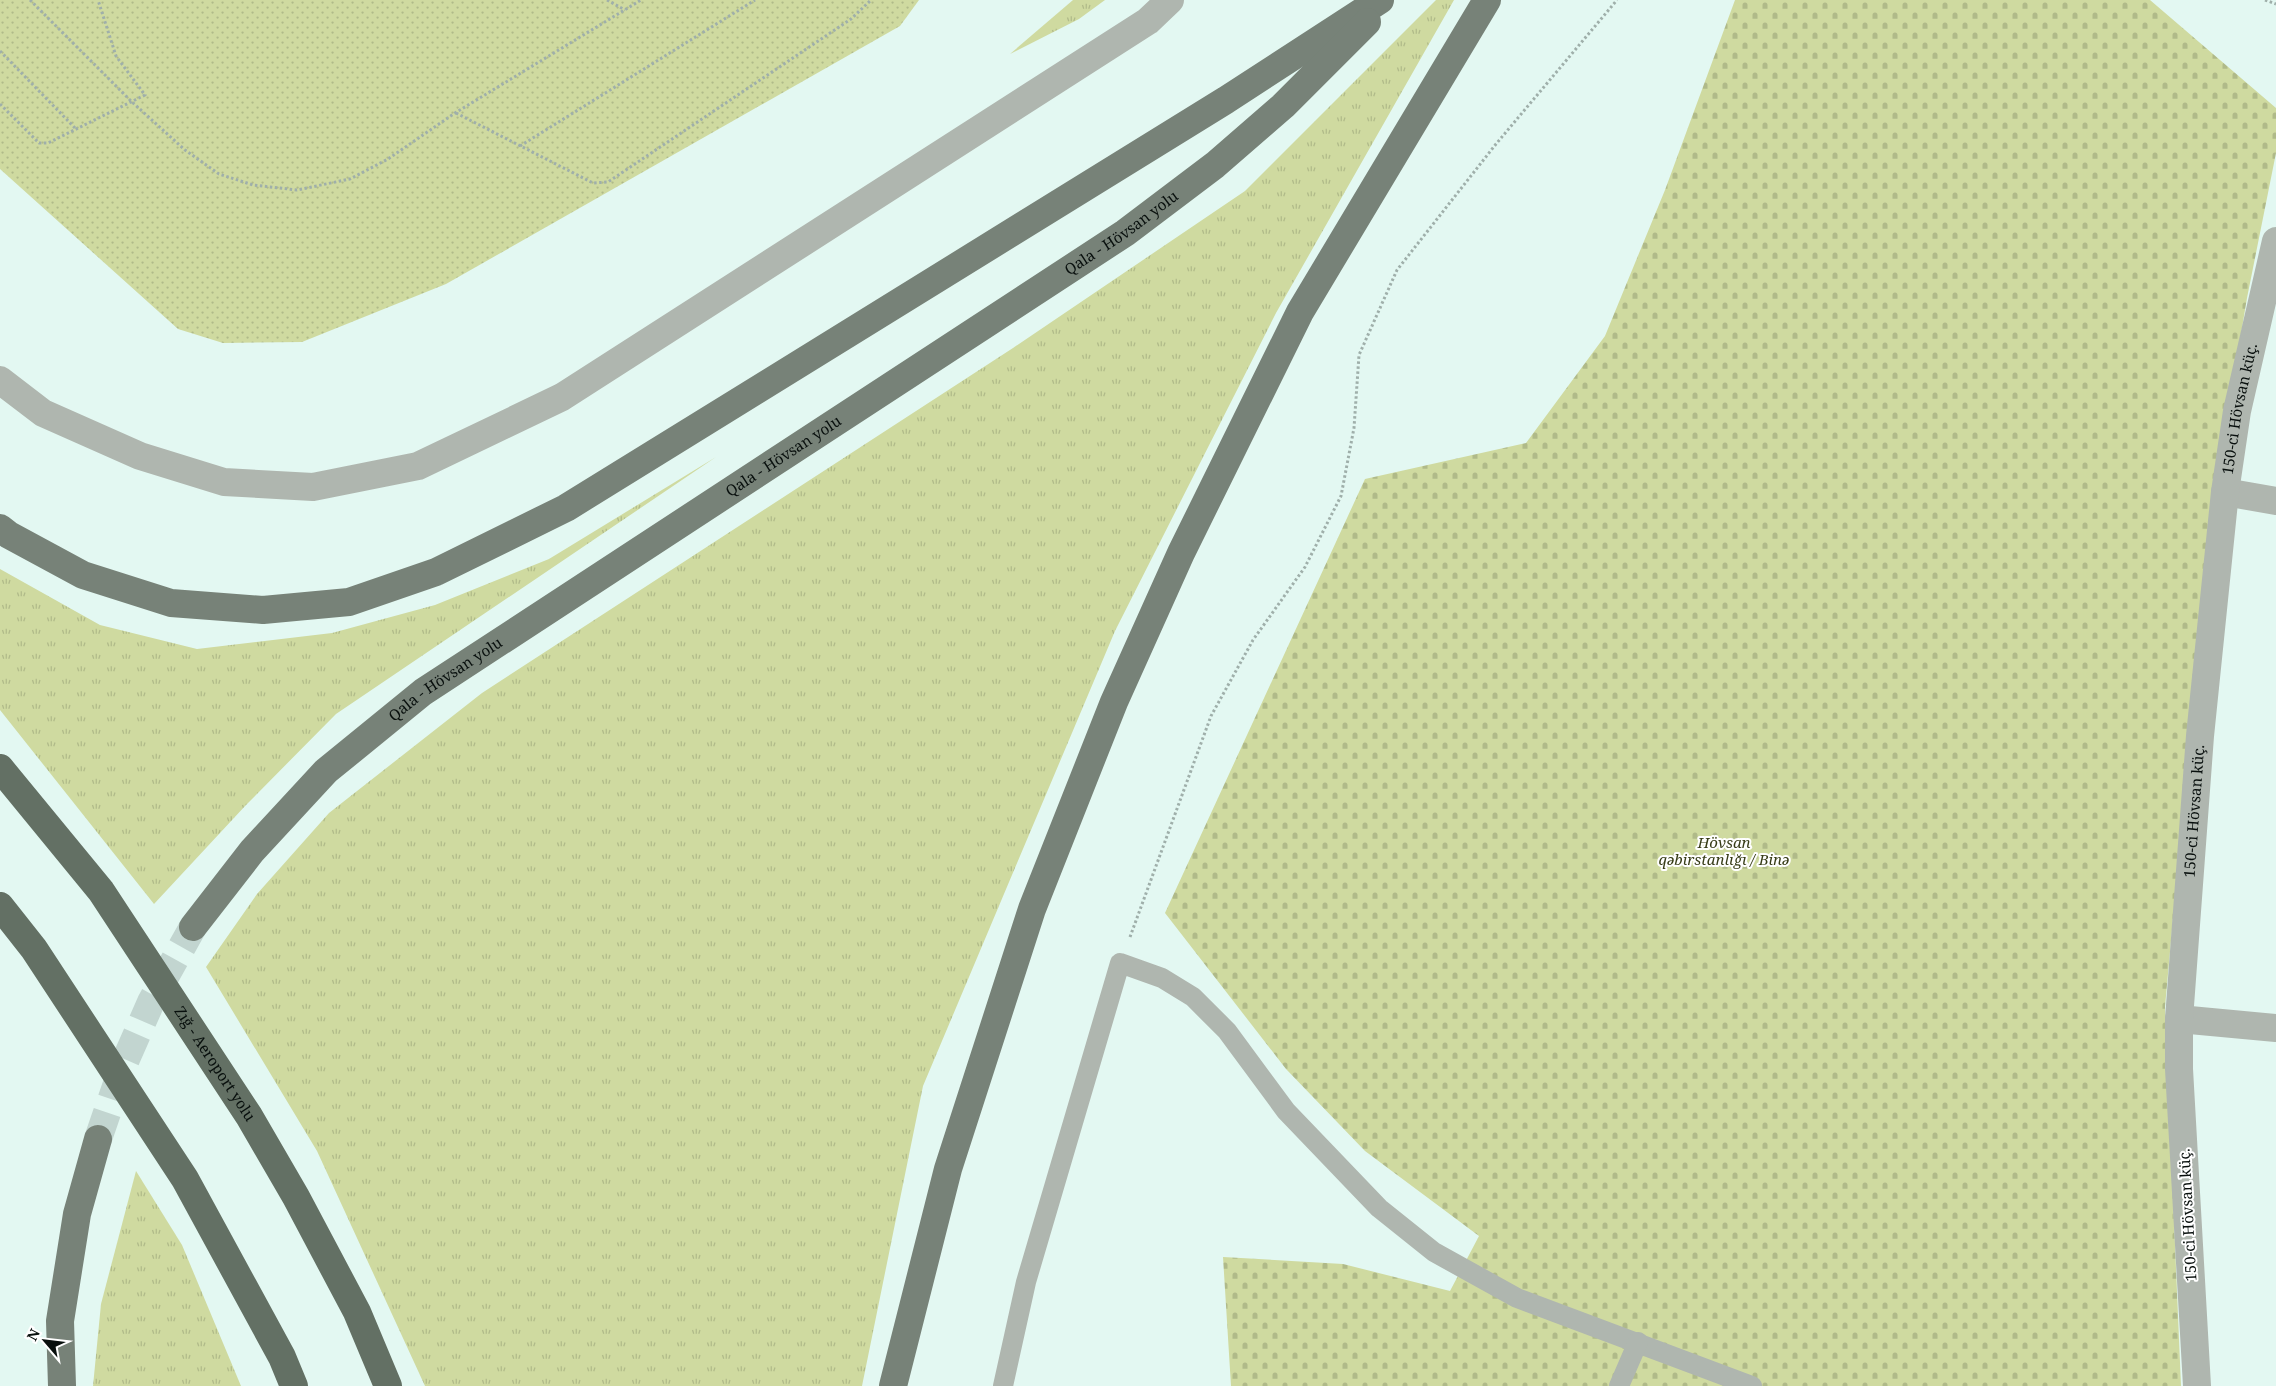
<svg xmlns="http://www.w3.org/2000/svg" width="2276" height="1386" font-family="'Noto Serif',serif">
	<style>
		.grass { fill: url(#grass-tufts) }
		.cemetery { fill: url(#cemetery-stones) }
		.park { fill: url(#park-dots) }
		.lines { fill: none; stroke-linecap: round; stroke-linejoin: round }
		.primary-tunnel { stroke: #c2d5d0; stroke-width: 28; stroke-dasharray: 28 14; stroke-linecap: butt }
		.path { stroke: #9fafaa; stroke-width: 3; stroke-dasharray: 2.5 2.5; stroke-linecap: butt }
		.service { stroke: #afb6af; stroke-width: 20 }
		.minor { stroke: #afb6af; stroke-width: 28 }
		.tertiary { stroke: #afb6af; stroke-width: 28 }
		.primary { stroke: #778278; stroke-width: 28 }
		.motorway { stroke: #637064; stroke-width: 28 }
		.labels { text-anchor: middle; stroke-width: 4; stroke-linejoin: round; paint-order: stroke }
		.street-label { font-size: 15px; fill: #080f0d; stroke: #fff }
		.park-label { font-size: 15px; font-style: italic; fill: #373c17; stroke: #fff }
	</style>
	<defs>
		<pattern id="grass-tufts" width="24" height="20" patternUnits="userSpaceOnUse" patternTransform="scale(1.25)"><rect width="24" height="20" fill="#cfdaa0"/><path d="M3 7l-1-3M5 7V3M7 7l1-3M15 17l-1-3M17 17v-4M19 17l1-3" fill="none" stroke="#b0ba89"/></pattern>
		<pattern id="cemetery-stones" width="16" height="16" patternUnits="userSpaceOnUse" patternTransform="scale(1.25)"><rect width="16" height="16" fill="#cfdaa0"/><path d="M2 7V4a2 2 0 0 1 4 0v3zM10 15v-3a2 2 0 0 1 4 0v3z" fill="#b0ba89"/></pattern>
		<pattern id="park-dots" width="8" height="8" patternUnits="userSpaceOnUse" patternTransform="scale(1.25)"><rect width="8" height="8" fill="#cfdaa0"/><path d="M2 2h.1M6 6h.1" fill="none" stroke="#b0ba89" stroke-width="1.8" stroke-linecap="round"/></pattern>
	</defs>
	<rect width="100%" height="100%" fill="#e3f8f2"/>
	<!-- grass -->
	<g class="grass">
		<path d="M1073 0H1105L1079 19 1010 54Z"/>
		<path d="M1436 0H1454L1276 313 1115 631 923 1086 862 1386H425L317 1151 206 967 257 894 329 813 482 693 1013 348 1245 191Z"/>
		<path d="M716 457 336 714 246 805 154 904 0 710V569L100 625 197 649 332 633 435 605 549 559Z"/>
		<path d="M136 1171 182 1245 241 1386H93L101 1304Z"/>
	</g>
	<!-- cemetery -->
	<path class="cemetery" d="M1735 0H2150L2276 108V153L2247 298 2208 531 2165 1007 2181 1386H1231L1223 1257 1343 1264 1450 1291 1479 1236 1365 1151 1286 1069 1165 913 1365 479 1526 443 1605 336 1665 190Z"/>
	<!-- park -->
	<path class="park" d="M0 0H919L900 26 446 284 302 342 223 343 178 329 0 169Z"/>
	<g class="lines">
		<!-- primary-tunnel -->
		<path class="primary-tunnel" d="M98 1139 123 1066 151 1002 193 927"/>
		<!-- path -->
		<g class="path">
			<path d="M30 0 132 102 185 150 219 174 253 185 297 190 350 179 388 159 455 113 641 0"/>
			<path d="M607 0 625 10"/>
			<path d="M2265 0 2276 4"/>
			<path d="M0 51 76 129"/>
			<path d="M0 104 39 143H48L145 95 116 56 98 0"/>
			<path d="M456 113 593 183 608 182 851 19 871 0"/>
			<path d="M520 146 755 0"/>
			<path d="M1130 937 1211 716 1253 640 1305 567 1341 496 1354 428 1359 355 1397 270 1496 144 1617 0"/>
		</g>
		<!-- service -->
		<g class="service">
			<path d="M1003 1386 1026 1282 1120 963 1162 978 1193 997 1227 1031 1286 1111 1379 1208 1434 1252 1517 1298 1752 1386"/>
			<path d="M1619 1386 1638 1342"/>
		</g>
		<!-- minor -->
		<g class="minor">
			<path d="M2225 492 2276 501"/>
			<path d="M2179 1019 2276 1028"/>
			<path id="s1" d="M2197 1386 2179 1069V1019L2200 736 2225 492 2237 411 2276 241"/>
		</g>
		<!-- tertiary -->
		<path class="tertiary" d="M0 380 43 413 140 456 224 482 313 487 418 466 562 397 1148 21 1170 0"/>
		<!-- primary -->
		<g class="primary">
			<path d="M0 528 9 535 83 575 171 603 263 610 349 602 436 572 566 508 1226 100 1380 0"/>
			<path id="s2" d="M193 927 252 851 326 771 423 692 1125 233 1215 165 1283 106 1367 22"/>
			<path d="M62 1386 60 1321 77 1214 98 1139"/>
			<path d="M893 1386 948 1169 1032 909 1114 702 1181 553 1300 312 1487 0"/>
		</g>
		<!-- motorway -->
		<g class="motorway">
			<path id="s3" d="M0 768 101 891 249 1116 296 1197 357 1312 388 1386"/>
			<path d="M0 906 34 949 185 1179 282 1357 294 1386"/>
		</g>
	</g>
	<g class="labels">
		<!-- street labels -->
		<g class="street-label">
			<text dy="5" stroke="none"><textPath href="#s2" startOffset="1166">Qala - Hövsan yolu</textPath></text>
			<text dy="5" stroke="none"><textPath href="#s1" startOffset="981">150-ci Hövsan küç.</textPath></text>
			<text dy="5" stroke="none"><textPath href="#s2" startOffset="761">Qala - Hövsan yolu</textPath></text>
			<text dy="5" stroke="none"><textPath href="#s2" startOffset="356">Qala - Hövsan yolu</textPath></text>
			<text dy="5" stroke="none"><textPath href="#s1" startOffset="576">150-ci Hövsan küç.</textPath></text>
			<text dy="5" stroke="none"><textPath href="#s3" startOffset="366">Zığ - Aeroport yolu</textPath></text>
			<text transform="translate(2188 1215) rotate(-93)" y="5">150-ci Hövsan küç.</text>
		</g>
		<!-- park labels -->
		<g class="park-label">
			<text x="1724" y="848">Hövsan<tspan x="1724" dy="17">qəbirstanlığı / Binə</tspan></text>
		</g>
	</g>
	<!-- north arrow -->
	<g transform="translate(45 1341) rotate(298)" stroke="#ffffff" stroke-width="4" paint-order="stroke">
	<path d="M0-4L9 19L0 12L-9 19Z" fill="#080f0d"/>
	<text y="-8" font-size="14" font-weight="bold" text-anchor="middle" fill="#080f0d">N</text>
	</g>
</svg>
